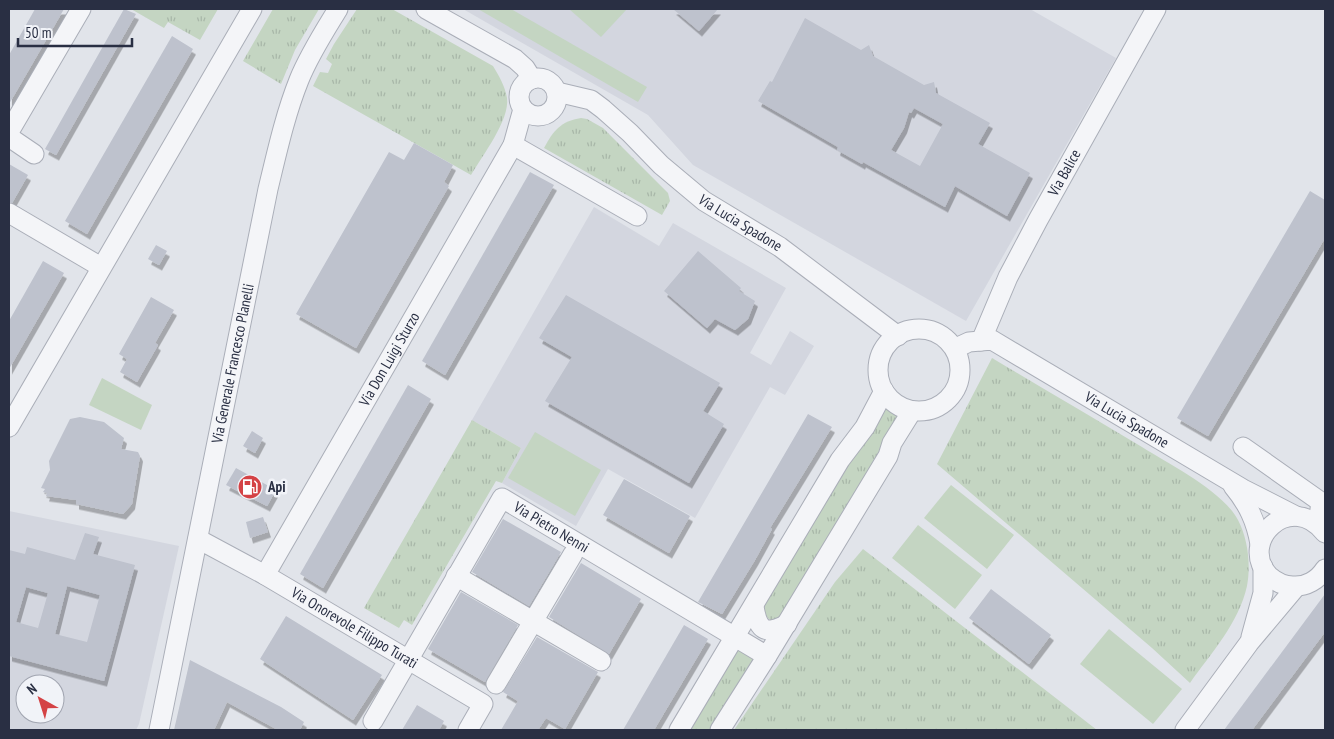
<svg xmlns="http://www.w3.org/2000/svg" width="1334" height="739" font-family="'PT Sans Narrow',sans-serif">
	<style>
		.built { fill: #d3d6df; fill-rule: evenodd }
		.grass { fill: url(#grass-tufts) }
		.garden { fill: #c4d5c2 }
		.building { fill: #bec2cd; fill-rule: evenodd; filter: url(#shadow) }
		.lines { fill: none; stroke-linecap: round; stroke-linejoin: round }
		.minor-casing { stroke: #aaaeb8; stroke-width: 21 }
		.minor { stroke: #f4f5f8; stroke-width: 19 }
		.labels { text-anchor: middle; stroke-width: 5; stroke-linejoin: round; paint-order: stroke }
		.street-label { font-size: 15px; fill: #292f43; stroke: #f1f3f8 }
		.poi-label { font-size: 15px; font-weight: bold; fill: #292f43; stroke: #f1f3f8; text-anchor: start }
	</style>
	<defs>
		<pattern id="grass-tufts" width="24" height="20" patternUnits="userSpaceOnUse" patternTransform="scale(1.25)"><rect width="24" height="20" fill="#c4d5c2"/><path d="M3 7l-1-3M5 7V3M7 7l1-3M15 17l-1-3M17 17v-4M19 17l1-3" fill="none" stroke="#a8b7a8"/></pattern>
		<filter id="shadow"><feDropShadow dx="3" dy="5.5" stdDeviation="0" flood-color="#0004"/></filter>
	</defs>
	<rect width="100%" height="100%" fill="#e1e4ea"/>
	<!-- built -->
	<g class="built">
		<path d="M463 9H1030L1116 58 966 321 693 165 648 115Z"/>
		<path d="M594 207 659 246 673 223 786 288 750 353 771 365 790 331 814 346 785 395 770 387 695 518 608 469 576 526 502 483 521 448 472 420Z"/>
		<path d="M9 511 179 546 139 724 136 730H9ZM25 684H55V714H25Z"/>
	</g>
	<!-- grass -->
	<g class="grass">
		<path d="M131 9H218L200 40 168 22 164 28Z"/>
		<path d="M273 9H319L295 50 281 84 243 61Z"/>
		<path d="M357 9H392L493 66C499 76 505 86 507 98 510 120 482 156 471 175L313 86 320 72 328 73 332 64 326 59 334 44Z"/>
		<path d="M581 118 587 119 603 128 668 193 670 201 662 215 544 148C553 131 561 121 581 118Z"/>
		<path d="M992 358C1042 388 1092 417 1142 447 1169 464 1223 491 1238 520 1248 539 1251 565 1247 586 1239 623 1211 653 1190 683L1152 648 937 464Z"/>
		<path d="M886 404 900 418 783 622H772L764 614 763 605Z"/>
		<path d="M472 420 521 448 502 483 496 481 412 625 404 620 399 628 364 608Z"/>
		<path d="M863 549 1097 730H734L835 582Z"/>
		<path d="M737 646 757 660 711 730H686Z"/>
	</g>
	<!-- garden -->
	<g class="garden">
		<path d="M478 9H511L647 87 638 102Z"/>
		<path d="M569 9H627L601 37Z"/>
		<path d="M102 378 152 405 141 430 89 405Z"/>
		<path d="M535 432 601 470 575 516 508 478Z"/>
		<path d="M951 485 1014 535 987 569 924 518Z"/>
		<path d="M918 525 982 575 955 609 892 558Z"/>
		<path d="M1109 629 1182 689 1153 724 1080 664Z"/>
	</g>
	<!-- building -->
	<g class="building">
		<path d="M35 9H64L9 104V55Z"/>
		<path d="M124 9 136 14 56 155 45 149Z"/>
		<path d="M673 9H718L699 31Z"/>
		<path d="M805 18 861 50 869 45 873 56 924 85 934 82 936 93 990 123 978 144 1030 173 1007 216 955 186 945 207 863 162 862 164 837 150 838 147 758 101 770 81 772 82ZM914 108 943 124 920 166 891 150 904 128 909 112 911 113Z"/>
		<path d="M172 36 193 49 87 234 65 221Z"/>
		<path d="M414 143 453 165 444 182 449 186 356 348 296 314 389 152 404 160Z"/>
		<path d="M9 164 28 175 12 203 9 202Z"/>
		<path d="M530 172 554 185 445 375 422 361Z"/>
		<path d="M1310 191 1325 200V238L1208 436 1177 418Z"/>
		<path d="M156 245 167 251 159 265 148 259Z"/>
		<path d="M698 251 741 288 739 291 755 301 748 319 735 330 715 319 707 328 664 291Z"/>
		<path d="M43 261 64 273 9 369V321Z"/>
		<path d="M566 295 720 383 703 411 724 424 689 483 545 401 572 357 539 338Z"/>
		<path d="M151 297 174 310 155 343 158 345 137 382 120 372 127 359 119 354Z"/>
		<path d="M408 385 431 399 323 588 300 574Z"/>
		<path d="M808 414 832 427 770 528 772 529 755 560 722 614 698 602Z"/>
		<path d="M80 417 104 422 124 438 121 449 138 452 140 456 132 504 123 514 76 504V500L46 496 47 493 43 492 45 489 41 488 50 470 49 461 70 419Z"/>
		<path d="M252 431 263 438 255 453 243 446Z"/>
		<path d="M236 468 276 490 267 506 226 485Z"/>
		<path d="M624 479 690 516 669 553 603 515Z"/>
		<path d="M263 517 268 532 250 538 246 522Z"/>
		<path d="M503 519 561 552 529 606 472 572Z"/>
		<path d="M85 533 99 537 93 554 135 565 104 681 9 656V550L25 554 27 547 75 560ZM67 586 100 595 87 642 55 634ZM26 587 48 593 38 628 16 622Z"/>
		<path d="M581 563 641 599 609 654 549 617Z"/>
		<path d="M991 589 1051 635 1029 664 969 618Z"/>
		<path d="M461 592 518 625 485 682 428 649Z"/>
		<path d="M1325 594V632L1252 730H1224Z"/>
		<path d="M286 616 382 675 353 720 260 659Z"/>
		<path d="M684 625 708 639 654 730H623Z"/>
		<path d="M537 637 598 672 565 729 546 718 538 730H501L518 701 503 692Z"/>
		<path d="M190 660 281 707 304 722 300 730H278L227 702 214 730H174Z"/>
		<path d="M417 705 444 721 439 730H402Z"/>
	</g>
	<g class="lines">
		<defs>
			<g id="minor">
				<path d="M426 9 515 59 525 68 532 79"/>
				<circle cx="538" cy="97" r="19"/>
				<path id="s1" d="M557 92 591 100 603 109 630 133 661 165 704 201 780 247 898 336"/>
				<path d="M9 132 81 9"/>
				<path d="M9 137 34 154"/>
				<path d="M513 145 637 216"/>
				<path d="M9 213 101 267"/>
				<circle cx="919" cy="370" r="41"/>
				<path id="s2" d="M981 341 1008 277 1038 220 1156 9"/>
				<path id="s3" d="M956 348 969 342 992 340 1243 489 1296 516"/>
				<path d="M9 427 252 9"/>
				<path d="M1243 447 1321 502 1318 524"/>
				<path d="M1233 486C1248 504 1256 521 1260 544"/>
				<path d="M1325 533C1290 489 1237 542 1269 576 1276 582 1284 586 1293 586 1306 587 1318 580 1325 569"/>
				<path id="s4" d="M198 539 265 575 483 704 468 730"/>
				<path id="s5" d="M265 575 513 145 523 109"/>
				<path d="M456 576 601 661"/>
				<path d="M754 607C758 630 765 636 787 624"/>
				<path d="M1251 637 1263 593V567"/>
				<path d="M496 684 573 554"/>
				<path id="s6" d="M373 721 502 498 767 656"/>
				<path id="s7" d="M159 730 268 189C277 152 285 115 299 80 309 55 324 32 338 9"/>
				<path d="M679 730 840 460 865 427 884 391"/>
				<path d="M720 730 767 656 888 456 892 443 912 411"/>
				<path d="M1185 730 1249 643 1296 587"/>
			</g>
		</defs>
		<!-- minor casing -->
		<use href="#minor" class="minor-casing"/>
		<!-- minor -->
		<use href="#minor" class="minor"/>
	</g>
	<!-- icons -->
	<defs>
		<symbol id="fuel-disc" viewBox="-11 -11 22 22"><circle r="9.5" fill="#d44245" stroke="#f1f3f8"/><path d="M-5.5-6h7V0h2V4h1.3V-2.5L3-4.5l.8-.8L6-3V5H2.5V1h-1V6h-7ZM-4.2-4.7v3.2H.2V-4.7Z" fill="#fff"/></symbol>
	</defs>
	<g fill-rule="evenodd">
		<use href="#fuel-disc" x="236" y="473" width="28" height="28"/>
	</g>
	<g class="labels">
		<!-- street labels -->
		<g class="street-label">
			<text dy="5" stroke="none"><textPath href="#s2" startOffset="188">Via Balice</textPath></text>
			<text dy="5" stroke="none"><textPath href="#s1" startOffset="229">Via Lucia Spadone</textPath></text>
			<text dy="5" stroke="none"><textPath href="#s5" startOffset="249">Via Don Luigi Sturzo</textPath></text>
			<text dy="5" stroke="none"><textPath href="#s7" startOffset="374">Via Generale Francesco Planelli</textPath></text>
			<text dy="5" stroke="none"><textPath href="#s3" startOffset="194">Via Lucia Spadone</textPath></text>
			<text dy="5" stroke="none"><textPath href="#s6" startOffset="315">Via Pietro Nenni</textPath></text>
			<text dy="5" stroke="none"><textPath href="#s4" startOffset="180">Via Onorevole Filippo Turati</textPath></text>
		</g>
		<!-- poi labels -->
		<g class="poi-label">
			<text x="268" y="492">Api</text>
		</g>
	</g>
	<!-- border -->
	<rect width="1334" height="739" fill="none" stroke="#292f43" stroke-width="20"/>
	<!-- north arrow -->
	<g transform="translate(40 699) rotate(321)"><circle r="24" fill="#f1f3f8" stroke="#a1a5b0"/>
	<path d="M0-4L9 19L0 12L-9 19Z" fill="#d44245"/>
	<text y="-8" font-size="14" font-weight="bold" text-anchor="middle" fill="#292f43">N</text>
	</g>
	<!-- scale -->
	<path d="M18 38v8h114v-8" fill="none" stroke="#292f43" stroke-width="2.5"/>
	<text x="25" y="38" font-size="15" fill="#292f43" stroke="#f1f3f8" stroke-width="4" paint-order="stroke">50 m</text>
</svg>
